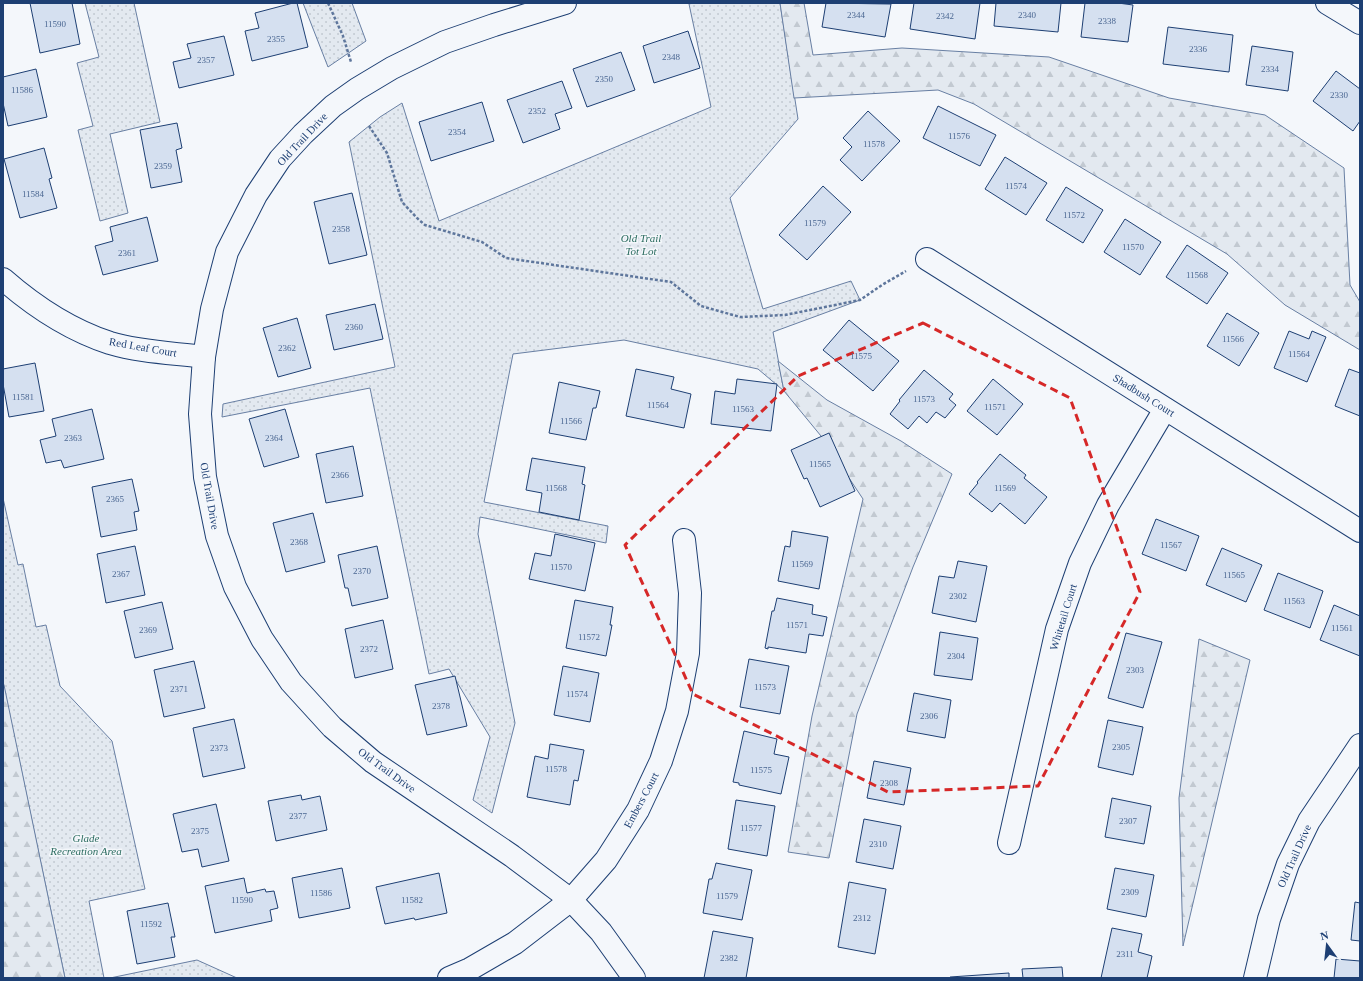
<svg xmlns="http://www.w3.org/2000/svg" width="1363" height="981" font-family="'Times New Roman',serif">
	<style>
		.grass { fill: url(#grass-dots); stroke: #687fa3 }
		.forest { fill: url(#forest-firs); stroke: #687fa3 }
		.building { fill: #d5e0f0; stroke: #1d3f73 }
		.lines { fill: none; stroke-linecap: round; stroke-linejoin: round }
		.minor-casing { stroke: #1d3f73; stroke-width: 24 }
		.path { stroke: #5e769c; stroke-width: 2.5; stroke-dasharray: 3 2; stroke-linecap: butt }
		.minor { stroke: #f4f7fb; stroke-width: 22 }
		.marked { fill: none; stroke: #d62828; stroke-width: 3; stroke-dasharray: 8 5; stroke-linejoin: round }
		.labels { text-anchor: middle; stroke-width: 3; stroke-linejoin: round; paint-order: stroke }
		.number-label { font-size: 9px; fill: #4b6792 }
		.street-label { font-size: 11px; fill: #1d3f73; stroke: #f4f7fb }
		.park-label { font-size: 11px; font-style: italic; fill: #2c6c60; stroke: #f4f7fb }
	</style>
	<defs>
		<pattern id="grass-dots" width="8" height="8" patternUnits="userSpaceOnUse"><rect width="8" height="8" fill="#e3e9f0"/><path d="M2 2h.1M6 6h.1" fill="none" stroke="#c2c9d1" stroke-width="1.8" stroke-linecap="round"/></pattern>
		<pattern id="forest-firs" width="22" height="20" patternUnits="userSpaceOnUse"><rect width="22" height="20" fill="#e3e9f0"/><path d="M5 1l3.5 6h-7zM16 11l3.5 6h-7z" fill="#c2c9d1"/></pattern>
	</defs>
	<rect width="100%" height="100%" fill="#f4f7fb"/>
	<!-- grass -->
	<g class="grass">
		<path d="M85 3H134L160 122 110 134 128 213 100 221 78 130 93 126 77 63 99 57Z"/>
		<path d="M303 3H352L366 41 328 67Z"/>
		<path d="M693 3H780L798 119 730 198 763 309 851 281 860 300 773 332 784 391 758 369 624 340 513 354 484 502 608 526 606 543 480 517 478 534 515 723 492 813 473 800 490 737 449 669 429 674 370 388 222 417 223 404 395 367 349 142 380 117 402 103 439 221 711 107 689 4Z"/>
		<path d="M3 498 18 565 23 564 36 627 46 625 60 686 112 741 145 889 89 901 104 978H65L3 683Z"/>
		<path d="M197 960 237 978H110Z"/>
	</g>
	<!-- forest -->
	<g class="forest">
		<path d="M780 3H804L813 55 902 48 1049 57 1169 98 1265 115 1344 168 1350 285 1360 302V350L1285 305 1227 254 974 104 938 90 794 98Z"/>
		<path d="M778 361 827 400 901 441 952 474 913 567 857 714 829 858 788 852 812 716 863 499 821 436 784 391Z"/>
		<path d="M1199 639 1250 660 1183 946 1179 798Z"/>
		<path d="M3 683 4 685 65 978H3Z"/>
	</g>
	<!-- building -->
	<g class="building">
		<path d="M30 3H72L80 44 40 53Z"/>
		<path d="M293 3H297L308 47 252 61 245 31 259 28 255 13Z"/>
		<path d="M826 3 891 4 885 37 822 27Z"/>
		<path d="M914 3H980L975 39 910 29Z"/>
		<path d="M996 3H1061L1058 32 994 26Z"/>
		<path d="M1085 3H1118L1133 5 1128 42 1081 37Z"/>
		<path d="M1168 27 1233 35 1229 72 1163 64Z"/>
		<path d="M688 31 700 68 654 83 643 46Z"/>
		<path d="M224 36 234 75 179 88 173 62 191 58 187 44Z"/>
		<path d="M1252 46 1293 52 1288 91 1246 85Z"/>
		<path d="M621 52 635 90 587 107 573 69Z"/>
		<path d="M36 69 47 117 8 126 3 103V77Z"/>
		<path d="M1336 71 1360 89V121L1353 131 1313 101Z"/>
		<path d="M562 81 572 108 555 114 560 129 523 143 507 100Z"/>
		<path d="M482 102 494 141 431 161 419 122Z"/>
		<path d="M938 106 996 135 980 166 923 138Z"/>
		<path d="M868 111 900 141 862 181 840 160 852 147 843 138Z"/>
		<path d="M177 123 182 148 176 150 182 182 151 188 140 130Z"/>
		<path d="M44 148 52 178 49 179 57 208 20 218 4 159Z"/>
		<path d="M1005 157 1047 183 1026 215 985 189Z"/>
		<path d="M823 186 851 212 807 260 779 235Z"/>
		<path d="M1066 187 1103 210 1083 243 1046 220Z"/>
		<path d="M352 193 367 255 329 264 314 202Z"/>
		<path d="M147 217 158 261 103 275 95 246 113 241 110 227Z"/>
		<path d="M1125 219 1161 242 1140 275 1104 252Z"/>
		<path d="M1187 245 1228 273 1207 304 1166 277Z"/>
		<path d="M375 304 383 339 334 350 326 315Z"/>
		<path d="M1227 313 1259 333 1239 366 1207 346Z"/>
		<path d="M297 318 311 368 278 377 263 328Z"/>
		<path d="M849 320 899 361 873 391 823 350Z"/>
		<path d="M1289 331 1309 339 1312 331 1326 337 1307 382 1274 368Z"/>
		<path d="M35 363 44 411 9 417 3 384V369Z"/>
		<path d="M636 369 674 377 671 389 691 394 684 428 626 416Z"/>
		<path d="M1349 369 1360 373V416L1335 406Z"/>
		<path d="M924 370 953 394 949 399 956 405 945 418 936 412 927 423 919 416 908 429 890 414 900 401 899 400Z"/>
		<path d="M737 379 777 384 771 431 711 424 715 391 735 394Z"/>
		<path d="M993 379 1023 404 997 435 967 411Z"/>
		<path d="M559 382 600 391 596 408H593L586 440 549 433Z"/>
		<path d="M92 409 104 459 64 468 61 460 46 463 40 440 56 436 52 419Z"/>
		<path d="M285 409 299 457 264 467 249 419Z"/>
		<path d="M829 433 855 491 820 507 807 478 804 479 791 450Z"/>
		<path d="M353 446 363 496 326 503 316 454Z"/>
		<path d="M1000 454 1026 475 1024 478 1047 497 1025 524 1000 503 992 512 969 494 978 483 977 482Z"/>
		<path d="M532 458 585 467 582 484 585 485 579 520 539 512 542 493 526 490Z"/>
		<path d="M132 479 139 511 134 512 137 530 101 537 92 487Z"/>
		<path d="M313 513 325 562 286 572 273 523Z"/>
		<path d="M1156 519 1199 536 1186 571 1142 554Z"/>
		<path d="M792 531 828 537 819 589 778 581 785 546 790 547Z"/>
		<path d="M555 534 595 543 585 591 529 579 535 553 551 556Z"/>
		<path d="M135 546 145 595 106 603 97 554Z"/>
		<path d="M377 546 388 598 352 606 348 588H345L338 555Z"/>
		<path d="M1222 548 1262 565 1246 602 1206 585Z"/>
		<path d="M958 561 987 566 976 622 932 613 939 576 954 578Z"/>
		<path d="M1278 573 1323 591 1310 628 1264 610Z"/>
		<path d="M777 598 813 605 812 614 827 617 823 636 809 634 806 653 768 647V649L765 648 772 611H774Z"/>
		<path d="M575 600 613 607 610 625H612L606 656 566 648Z"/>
		<path d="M162 602 173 649 135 658 124 611Z"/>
		<path d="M1334 605 1360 616V656L1320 640Z"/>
		<path d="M383 620 393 669 355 678 345 629Z"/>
		<path d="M940 632 978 638 972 680 934 675Z"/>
		<path d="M1126 633 1162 642 1143 708 1108 698Z"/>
		<path d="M749 659 789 666 780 714 740 707Z"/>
		<path d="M194 661 205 708 164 717 154 670Z"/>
		<path d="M563 666 599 673 590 722 554 715Z"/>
		<path d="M455 676 467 726 427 735 415 685Z"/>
		<path d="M914 693 951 700 945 738 907 731Z"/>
		<path d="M234 719 245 768 203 777 193 728Z"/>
		<path d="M1108 720 1143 727 1133 775 1098 767Z"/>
		<path d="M744 731 777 739 774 754 789 757 781 794 739 785V783L733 782Z"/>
		<path d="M550 744 584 750 578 781 574 780 570 805 527 797 535 756 548 759Z"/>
		<path d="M874 761 911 768 904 805 867 798Z"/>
		<path d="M301 795 302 800 320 796 327 830 276 841 268 801Z"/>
		<path d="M1112 798 1151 806 1144 844 1105 837Z"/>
		<path d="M736 800 775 806 767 856 728 849Z"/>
		<path d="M216 804 229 861 202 867 198 849 182 852 173 814Z"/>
		<path d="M864 819 901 826 893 869 856 862Z"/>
		<path d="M716 863 752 870 742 920 703 913 709 879H712Z"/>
		<path d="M342 868 350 908 299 918 292 878Z"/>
		<path d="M1115 868 1154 875 1146 917 1107 909Z"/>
		<path d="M439 873 447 913 415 920 414 918 385 924 376 887Z"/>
		<path d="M244 878 247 893 265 889 266 892 274 891 278 908 270 910 272 921 215 933 205 886Z"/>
		<path d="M849 882 886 889 875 954 838 947Z"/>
		<path d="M1355 902 1360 903V941L1351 940Z"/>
		<path d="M168 903 175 937H171L175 957 137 964 127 911Z"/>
		<path d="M1112 928 1142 934 1138 952 1152 956 1147 978H1101Z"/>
		<path d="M713 931 753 938 746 978H704Z"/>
		<path d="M1336 959 1360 961V978H1334Z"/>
		<path d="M1062 967 1063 978H1023L1022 969Z"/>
		<path d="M1009 973V978H950V977Z"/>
	</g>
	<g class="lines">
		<defs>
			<g id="minor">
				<path d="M565 3 494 25 445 42 392 68 357 89 333 106 303 134 280 159 256 195 227 252 212 309 204 357 200 414 205 477 217 536 235 587 262 639 291 682 332 727 373 762 512 856 571 900 601 932 634 978"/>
				<path d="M1327 3 1360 23"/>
				<path d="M927 259 1360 531"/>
				<path d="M3 279C35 307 70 330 110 343 140 352 173 353 204 357"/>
				<path d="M1009 843 1057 629 1080 563 1108 505 1165 409"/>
				<path d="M449 978 470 969 515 943 571 900 606 860 638 810 661 761 677 711 688 653 690 593 684 540"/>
				<path d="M1255 978 1269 919 1288 864 1309 821 1360 745"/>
			</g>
		</defs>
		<!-- minor casing -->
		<use href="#minor" class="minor-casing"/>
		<!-- path -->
		<g class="path">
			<path d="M328 3 343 36 351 62"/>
			<path d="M369 126 387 153 402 202 418 219 425 225 482 242 506 258 671 282 701 306 740 317 785 315 860 300 882 285 906 271"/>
		</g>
		<!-- minor -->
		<use href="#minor" class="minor"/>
	</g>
	<!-- marked area -->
	<path class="marked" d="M923 323 1070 398 1140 592 1038 786 888 792 693 694 625 545 798 376Z"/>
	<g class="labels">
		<!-- number labels -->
		<g class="number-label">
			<text x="856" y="18">2344</text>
			<text x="1027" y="18">2340</text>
			<text x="945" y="19">2342</text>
			<text x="1107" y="24">2338</text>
			<text x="55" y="27">11590</text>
			<text x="276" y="42">2355</text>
			<text x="1198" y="52">2336</text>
			<text x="671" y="60">2348</text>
			<text x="206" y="63">2357</text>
			<text x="1270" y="72">2334</text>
			<text x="604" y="82">2350</text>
			<text x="22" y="93">11586</text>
			<text x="1339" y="98">2330</text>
			<text x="537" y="114">2352</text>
			<text x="457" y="135">2354</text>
			<text x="959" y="139">11576</text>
			<text x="874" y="147">11578</text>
			<text x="163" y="169">2359</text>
			<text x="1016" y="189">11574</text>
			<text x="33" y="197">11584</text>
			<text x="1074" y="218">11572</text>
			<text x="815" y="226">11579</text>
			<text x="341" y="232">2358</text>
			<text x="1133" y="250">11570</text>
			<text x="127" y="256">2361</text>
			<text x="1197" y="278">11568</text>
			<text x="354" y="330">2360</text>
			<text x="1233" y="342">11566</text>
			<text x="287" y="351">2362</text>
			<text x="1299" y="357">11564</text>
			<text x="861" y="359">11575</text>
			<text x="23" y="400">11581</text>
			<text x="924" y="402">11573</text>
			<text x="658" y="408">11564</text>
			<text x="995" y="410">11571</text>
			<text x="743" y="412">11563</text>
			<text x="571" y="424">11566</text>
			<text x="73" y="441">2363</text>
			<text x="274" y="441">2364</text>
			<text x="820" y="467">11565</text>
			<text x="340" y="478">2366</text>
			<text x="556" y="491">11568</text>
			<text x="1005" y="491">11569</text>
			<text x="115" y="502">2365</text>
			<text x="299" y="545">2368</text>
			<text x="1171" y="548">11567</text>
			<text x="802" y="567">11569</text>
			<text x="561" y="570">11570</text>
			<text x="362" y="574">2370</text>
			<text x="121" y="577">2367</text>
			<text x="1234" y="578">11565</text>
			<text x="958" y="599">2302</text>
			<text x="1294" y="604">11563</text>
			<text x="797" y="628">11571</text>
			<text x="1342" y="631">11561</text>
			<text x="148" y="633">2369</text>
			<text x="589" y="640">11572</text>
			<text x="369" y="652">2372</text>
			<text x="956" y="659">2304</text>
			<text x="1135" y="673">2303</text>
			<text x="765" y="690">11573</text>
			<text x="179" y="692">2371</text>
			<text x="577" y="697">11574</text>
			<text x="441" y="709">2378</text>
			<text x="929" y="719">2306</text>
			<text x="1121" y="750">2305</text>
			<text x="219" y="751">2373</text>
			<text x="556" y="772">11578</text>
			<text x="761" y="773">11575</text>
			<text x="889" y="786">2308</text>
			<text x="298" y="819">2377</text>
			<text x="1128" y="824">2307</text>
			<text x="751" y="831">11577</text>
			<text x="200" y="834">2375</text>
			<text x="878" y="847">2310</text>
			<text x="1130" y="895">2309</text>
			<text x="321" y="896">11586</text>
			<text x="727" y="899">11579</text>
			<text x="242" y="903">11590</text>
			<text x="412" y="903">11582</text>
			<text x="862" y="921">2312</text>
			<text x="151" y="927">11592</text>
			<text x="1125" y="957">2311</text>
			<text x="729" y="961">2382</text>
		</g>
		<!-- street labels -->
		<g class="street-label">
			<text transform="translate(302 139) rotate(-47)" y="4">Old Trail Drive</text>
			<text transform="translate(143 347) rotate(10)" y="4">Red Leaf Court</text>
			<text transform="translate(1144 395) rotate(32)" y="4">Shadbush Court</text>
			<text transform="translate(210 496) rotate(80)" y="4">Old Trail Drive</text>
			<text transform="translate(1063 617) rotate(-73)" y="4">Whitetail Court</text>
			<text transform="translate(387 770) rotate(36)" y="4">Old Trail Drive</text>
			<text transform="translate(641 800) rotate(-62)" y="4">Embers Court</text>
			<text transform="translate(1294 856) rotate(-66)" y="4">Old Trail Drive</text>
		</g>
		<!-- park labels -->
		<g class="park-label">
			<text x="641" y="242">Old Trail<tspan x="641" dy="13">Tot Lot</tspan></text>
			<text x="86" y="842">Glade<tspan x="86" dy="13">Recreation Area</tspan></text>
		</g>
	</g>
	<!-- border -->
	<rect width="1363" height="981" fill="none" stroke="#1d3f73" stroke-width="8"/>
	<!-- north arrow -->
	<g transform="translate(1327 945) rotate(345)" stroke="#f4f7fb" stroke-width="3" paint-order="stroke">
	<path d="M0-3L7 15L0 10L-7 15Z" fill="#1d3f73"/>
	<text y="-6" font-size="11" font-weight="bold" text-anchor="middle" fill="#1d3f73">N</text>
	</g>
</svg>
